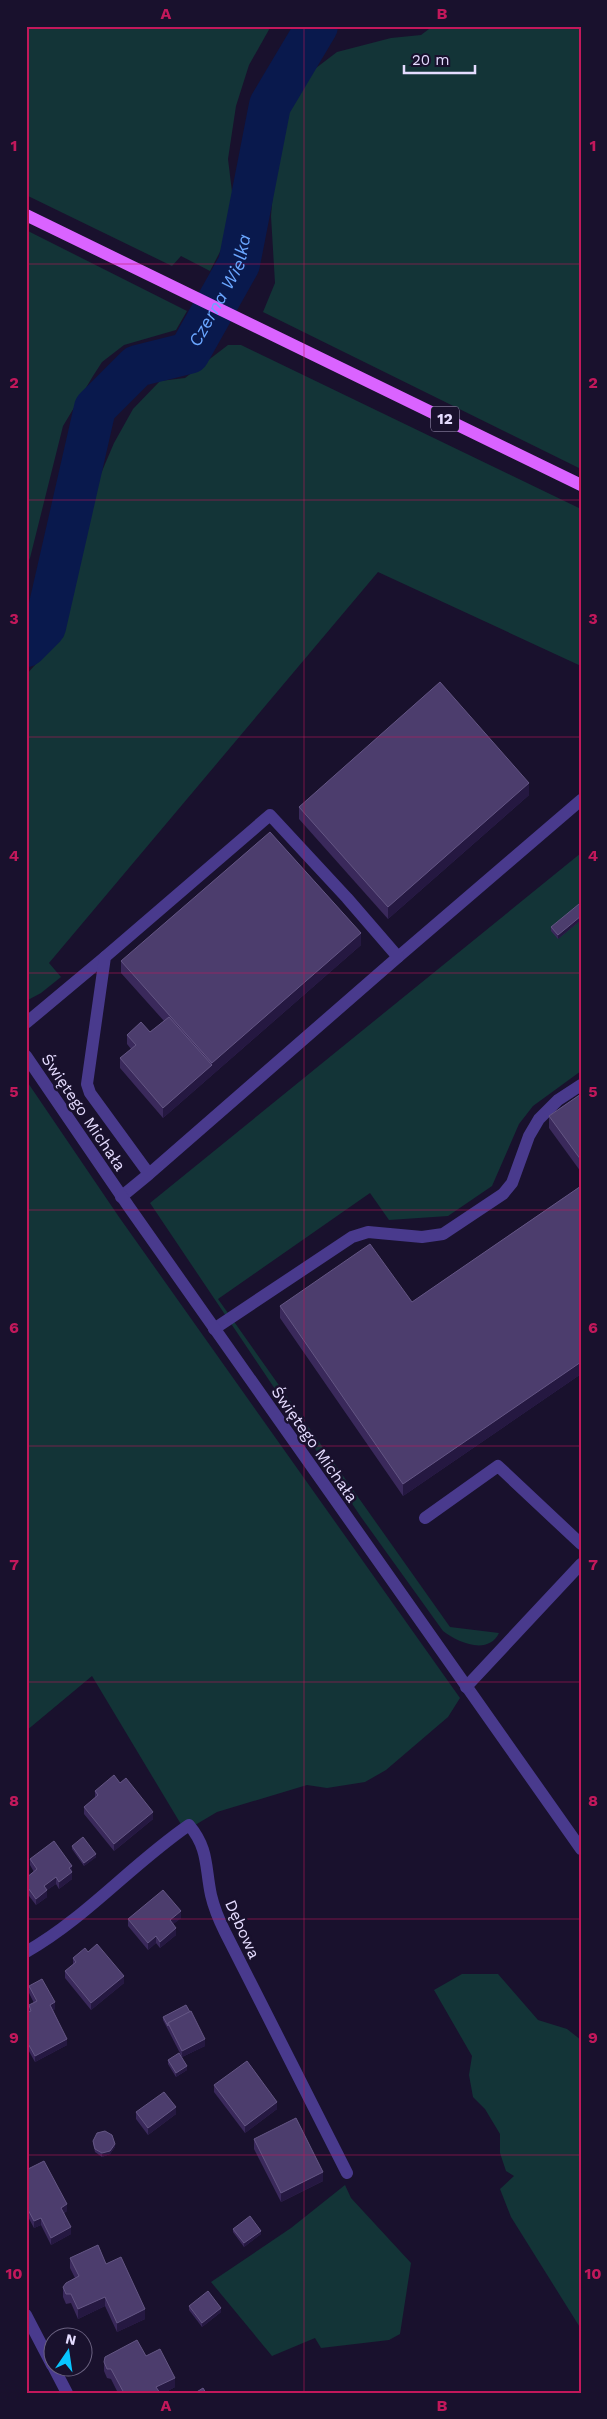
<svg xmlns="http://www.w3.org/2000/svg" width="607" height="2419" font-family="'Work Sans',sans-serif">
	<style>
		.green { fill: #133437 }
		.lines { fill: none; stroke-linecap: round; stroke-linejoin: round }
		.river { stroke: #09194d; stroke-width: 42 }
		.service { stroke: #493a8d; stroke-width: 12 }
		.minor { stroke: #493a8d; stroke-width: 12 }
		.primary { stroke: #da63ff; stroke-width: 12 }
		.wall { fill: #3a295b }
		.shaded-wall { fill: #251841 }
		.building { fill: #4c3d6d; stroke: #645684 }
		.grid { fill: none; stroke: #c2185b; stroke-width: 1; stroke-opacity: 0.55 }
		.labels { text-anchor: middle; stroke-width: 5; stroke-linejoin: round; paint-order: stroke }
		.shield { fill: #19112d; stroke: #a89fc0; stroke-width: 1 }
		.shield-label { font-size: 15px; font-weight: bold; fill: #e5dcff }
		.street-label { font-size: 16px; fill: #e5dcff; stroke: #19112d }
		.water-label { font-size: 18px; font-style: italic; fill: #6aa6ff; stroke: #19112d }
		.neatline { fill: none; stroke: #c2185b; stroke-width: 2 }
		.grid-label { font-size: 16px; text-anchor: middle; font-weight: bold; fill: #c2185b }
	</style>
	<rect width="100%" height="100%" fill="#19112d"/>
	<!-- green -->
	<g class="green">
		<path d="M29 26H271L249 65 236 106 228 159 233 200 222 248 210 271 181 256 172 266 26 195V56Z"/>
		<path d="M433 26H581V469L263 312 275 283 271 216 277 141 294 92 316 68 337 52 391 38 421 35Z"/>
		<path d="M26 230 187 311 176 330 124 345 102 362 93 376 63 426 30 558 26 567Z"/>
		<path d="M228 345H241L581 509V666L378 572 49 963 61 977 41 993 26 1001V675L44 655 67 600 77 546 88 504 114 443 133 409 160 381 185 378Z"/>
		<path d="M581 853V1071L533 1106 519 1124 492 1186 448 1216 389 1220 370 1193 218 1299 450 1627 499 1633C488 1656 457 1642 443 1631L361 1517 150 1203Z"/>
		<path d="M26 1080 119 1217 460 1698 448 1717 386 1770 365 1782 327 1788 307 1785 217 1812 185 1831 92 1676 26 1731Z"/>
		<path d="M462 1974H498L538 2020 567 2029 581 2040V2329L511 2217 500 2189 514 2176 506 2171 500 2153V2134L485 2109 473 2097 469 2075 472 2056 434 1990Z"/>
		<path d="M345 2185 351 2198 411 2263 400 2334 389 2340 321 2348 315 2338 272 2356 211 2282 291 2228Z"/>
	</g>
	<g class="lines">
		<!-- river -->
		<path class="river" id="s1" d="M26 646 45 627 95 408 137 366 189 353 239 264 270 105 317 26"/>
		<!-- service -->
		<g class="service">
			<path d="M398 957 581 800"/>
			<path d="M26 1023 105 957"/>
			<path d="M121 1197 149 1174 398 957 347 898 270 815 105 957 87 1084 90 1093 149 1174"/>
			<path d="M214 1329 352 1237 368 1232 422 1237 443 1234 503 1194 512 1183 529 1136 539 1119 558 1100 581 1085"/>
			<path d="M425 1518 498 1466 581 1544"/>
		</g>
		<!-- minor -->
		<g class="minor">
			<path d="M26 1056 129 1207 581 1849"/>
			<path d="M466 1687 581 1564"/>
			<path d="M26 1952C86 1918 132 1864 189 1825 209 1849 205 1867 211 1895 214 1908 219 1920 225 1932L347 2173"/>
			<path d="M26 2315 52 2365"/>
			<path d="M53 2366 67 2393"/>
		</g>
		<!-- primary -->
		<path class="primary" d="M26 215 581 485"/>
	</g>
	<!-- wall -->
	<g class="wall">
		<path d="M529 795 388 919 299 819V807Z"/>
		<path d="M581 906V920L558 939 551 931V927Z"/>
		<path d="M361 945 163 1118 120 1068V1058L131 1049 127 1044V1035L150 1032 164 1021 121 973V961Z"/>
		<path d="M581 1094V1172L549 1128V1116Z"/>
		<path d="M581 1186V1374L403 1496 280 1318V1306L412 1302Z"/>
		<path d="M95 1791 153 1819 114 1851 84 1814V1807L95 1798Z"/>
		<path d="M72 1846 96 1857 84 1866 72 1849Z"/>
		<path d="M30 1859 72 1866V1879L59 1889 56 1884 47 1890V1897L36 1905 26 1892V1878L34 1872 30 1865Z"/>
		<path d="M181 1918 173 1924 176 1935 160 1948 156 1943 148 1950 128 1926V1919Z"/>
		<path d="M88 1952 124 1983 91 2010 65 1978V1971L73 1965V1958Z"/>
		<path d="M29 1986 55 2009 53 2010 67 2045 35 2062 26 2046V2013L29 2012V2005L34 2003 29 1993Z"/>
		<path d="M163 2017 205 2046 182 2057 163 2020Z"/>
		<path d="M168 2060 187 2070 176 2077 168 2064Z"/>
		<path d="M214 2085 277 2109 245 2133 214 2092Z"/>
		<path d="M136 2112 176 2114 148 2135 136 2119Z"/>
		<path d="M254 2139 323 2181 281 2202 254 2149Z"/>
		<path d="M93 2141 115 2147 110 2154 102 2157 95 2152 93 2144Z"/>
		<path d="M26 2170 67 2211 64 2213 71 2234 51 2245 41 2225 34 2228 26 2213Z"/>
		<path d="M233 2229 261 2234 244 2247 233 2232Z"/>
		<path d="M70 2258 106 2264 145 2319 117 2332 105 2306 78 2319 71 2303 66 2304 63 2297V2287L75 2278 70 2268Z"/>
		<path d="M189 2306 221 2312 202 2327 189 2310Z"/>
		<path d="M146 2356 175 2387 164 2393H118L111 2379 107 2378 104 2371V2362Z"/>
	</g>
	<!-- shaded-wall -->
	<g class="shaded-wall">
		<path d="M529 783V795L388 919V907Z"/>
		<path d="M581 916V920L558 939V935Z"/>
		<path d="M361 933V945L163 1118V1108L212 1065V1063Z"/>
		<path d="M581 1362V1374L403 1496V1484Z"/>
		<path d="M153 1812V1819L114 1851V1844Z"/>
		<path d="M96 1854V1857L84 1866V1863Z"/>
		<path d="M72 1866V1879L59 1889V1882L69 1868Z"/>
		<path d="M56 1877V1884L47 1890V1897L36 1905V1899L44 1886Z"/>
		<path d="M181 1911V1918L170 1927V1920Z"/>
		<path d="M176 1928V1935L160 1948V1942Z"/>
		<path d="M156 1936V1943L148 1950V1943Z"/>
		<path d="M124 1976V1983L91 2010V2003Z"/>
		<path d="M55 2002V2009L50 2012V2005Z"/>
		<path d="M67 2039V2045L35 2062V2056Z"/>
		<path d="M205 2039V2046L182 2057V2051Z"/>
		<path d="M187 2066V2070L176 2077V2073Z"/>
		<path d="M277 2102V2109L245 2133V2126Z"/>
		<path d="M176 2107V2114L148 2135V2128Z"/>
		<path d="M115 2144V2147L110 2154 102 2157V2153Z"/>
		<path d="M323 2172V2181L281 2202V2193Z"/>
		<path d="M67 2204V2211L61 2214V2208Z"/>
		<path d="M41 2218V2225L34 2228V2221Z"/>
		<path d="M71 2227V2234L51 2245V2238Z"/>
		<path d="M261 2231V2234L244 2247V2243Z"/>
		<path d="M105 2297V2306L78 2319V2309Z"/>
		<path d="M221 2308V2312L202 2327V2323Z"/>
		<path d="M145 2309V2319L117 2332V2323Z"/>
		<path d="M175 2378V2387L164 2393H156V2387Z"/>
	</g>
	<!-- building -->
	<g class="building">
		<path d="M440 682 529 783 388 907 299 807Z"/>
		<path d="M270 832 361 933 212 1063 121 961Z"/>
		<path d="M579 904 581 906V916L558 935 551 927Z"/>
		<path d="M169 1017 212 1065 163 1108 120 1058 136 1045 127 1035 141 1022 150 1032Z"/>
		<path d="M581 1094V1160L549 1116Z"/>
		<path d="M581 1186V1362L403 1484 280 1306 370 1244 412 1302Z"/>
		<path d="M114 1775 120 1783 126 1778 153 1812 114 1844 84 1807 98 1795 95 1791Z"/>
		<path d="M83 1837 96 1854 84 1863 72 1846Z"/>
		<path d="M54 1841 72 1866 69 1868 72 1872 59 1882 56 1877 44 1886 47 1890 36 1899 26 1885V1878L37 1869 30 1859Z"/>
		<path d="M163 1890 181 1911 170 1920 176 1928 160 1942 156 1936 148 1943 128 1919Z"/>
		<path d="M97 1944 124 1976 91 2003 65 1971 76 1962 73 1958 85 1948 88 1952Z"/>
		<path d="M42 1979 55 2002 50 2005 67 2039 35 2056 26 2040V2013L31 2011 29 2005 37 2001 29 1986Z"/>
		<path d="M186 2005 190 2012 168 2023V2026L163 2017Z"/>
		<path d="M191 2011 205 2039 182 2051 168 2023Z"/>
		<path d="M179 2053 187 2066 176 2073 168 2060Z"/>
		<path d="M247 2061 277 2102 245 2126 214 2085Z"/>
		<path d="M164 2092 176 2107 148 2128 136 2112Z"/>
		<path d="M296 2118 323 2172 281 2193 254 2139Z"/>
		<path d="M105 2131 112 2135 115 2144 110 2151 102 2153 95 2149 93 2141 97 2133Z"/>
		<path d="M44 2161 67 2204 61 2208 71 2227 51 2238 41 2218 34 2221 26 2206 28 2205 26 2202V2170Z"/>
		<path d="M250 2216 261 2231 244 2243 233 2229Z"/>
		<path d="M98 2245 106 2264 121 2257 145 2309 117 2323 105 2297 78 2309 71 2294H66L63 2287 66 2283 79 2276 70 2258Z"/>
		<path d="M208 2291 221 2308 202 2323 189 2306Z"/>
		<path d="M137 2340 146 2356 160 2349 175 2378 156 2387 160 2393H124L111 2369H107L104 2362 105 2357Z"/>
		<path d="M203 2388 206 2393H195Z"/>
	</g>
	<!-- grid -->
	<path class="grid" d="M304 26V2393M26 264H581M26 500H581M26 737H581M26 973H581M26 1210H581M26 1446H581M26 1682H581M26 1919H581M26 2155H581"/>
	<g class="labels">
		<!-- shield labels -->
		<rect class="shield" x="431" y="406.5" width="28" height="25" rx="4"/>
		<g class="shield-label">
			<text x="445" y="424">12</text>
		</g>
		<!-- street labels -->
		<g class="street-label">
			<text transform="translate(84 1112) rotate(56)" y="6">Świętego Michała</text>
			<text transform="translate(315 1444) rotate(55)" y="6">Świętego Michała</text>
			<text transform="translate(243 1929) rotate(66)" y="6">Dębowa</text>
		</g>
		<!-- water labels -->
		<g class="water-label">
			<text dy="6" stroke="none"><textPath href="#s1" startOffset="435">Czerna Wielka</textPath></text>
		</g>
	</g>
	<!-- border -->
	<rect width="607" height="2419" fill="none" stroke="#19112d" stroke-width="55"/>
	<!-- north arrow -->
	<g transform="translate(68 2352) rotate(13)"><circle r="24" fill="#19112d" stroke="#6b6281"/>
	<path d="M0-4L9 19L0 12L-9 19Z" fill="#08c5ff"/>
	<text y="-8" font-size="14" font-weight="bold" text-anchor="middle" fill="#e5dcff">N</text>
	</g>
	<!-- scale -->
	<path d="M404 65v8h71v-8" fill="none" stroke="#e5dcff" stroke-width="2.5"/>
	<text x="412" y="65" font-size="15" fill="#e5dcff" stroke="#19112d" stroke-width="4" paint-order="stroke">20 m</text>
	<rect x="28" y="28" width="552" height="2364" class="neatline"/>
	<g class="grid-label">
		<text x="166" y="19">A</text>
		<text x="442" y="19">B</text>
		<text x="14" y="151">1</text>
		<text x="593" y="151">1</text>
		<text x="14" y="388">2</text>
		<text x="593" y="388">2</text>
		<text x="14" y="624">3</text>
		<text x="593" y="624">3</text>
		<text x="14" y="861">4</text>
		<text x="593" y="861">4</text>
		<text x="14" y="1097">5</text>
		<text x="593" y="1097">5</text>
		<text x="14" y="1333">6</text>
		<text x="593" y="1333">6</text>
		<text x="14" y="1570">7</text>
		<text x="593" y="1570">7</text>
		<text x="14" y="1806">8</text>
		<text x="593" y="1806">8</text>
		<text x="14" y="2043">9</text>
		<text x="593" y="2043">9</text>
		<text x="14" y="2279">10</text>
		<text x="593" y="2279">10</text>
		<text x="166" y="2411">A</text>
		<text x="442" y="2411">B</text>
	</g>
</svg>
